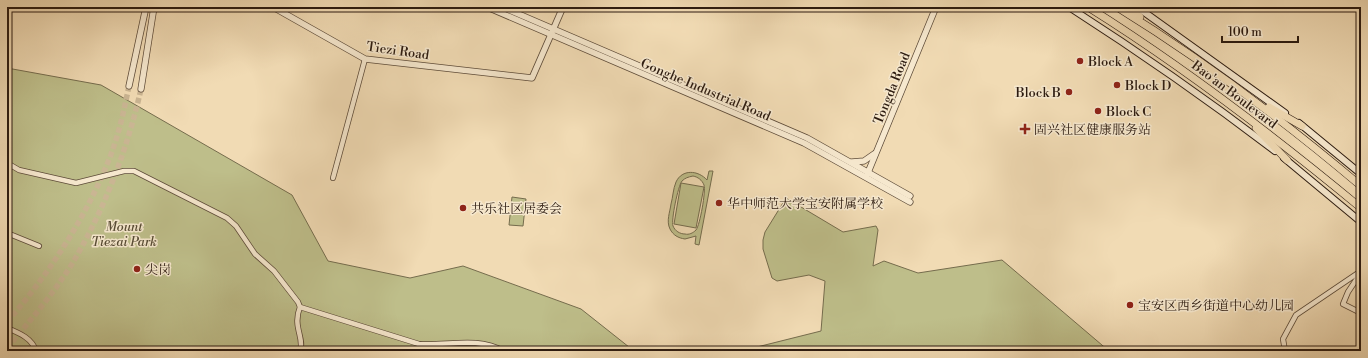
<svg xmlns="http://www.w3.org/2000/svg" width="1368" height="358" font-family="'Libre Bodoni','Noto Serif SC',serif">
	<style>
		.green { fill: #bebe8a; stroke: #756c4d; fill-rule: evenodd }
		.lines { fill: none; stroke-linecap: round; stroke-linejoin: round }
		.tertiary-tunnel { stroke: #cab593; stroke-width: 5.5; stroke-dasharray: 5.5 3; stroke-linecap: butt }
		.minor-casing { stroke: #5d4b39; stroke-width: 6 }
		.tertiary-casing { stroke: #5d4b39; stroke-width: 7 }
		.secondary-casing { stroke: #2c1b10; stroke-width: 8 }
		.primary-casing { stroke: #2c1b10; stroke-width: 8 }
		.minor { stroke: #f6e8ce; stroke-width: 4.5 }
		.tertiary { stroke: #f6e8ce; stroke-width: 5.5 }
		.secondary { stroke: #f6e8ce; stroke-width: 6 }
		.primary { stroke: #f1dbb4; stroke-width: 7 }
		.poi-dot { fill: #8f2418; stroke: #f6e8ce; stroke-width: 1.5 }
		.labels { text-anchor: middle; stroke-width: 3; stroke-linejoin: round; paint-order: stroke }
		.street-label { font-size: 13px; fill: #2c1b10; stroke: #f6e8ce }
		.poi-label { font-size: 13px; fill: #2c1b10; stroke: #f6e8ce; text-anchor: start }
		.park-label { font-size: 13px; font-style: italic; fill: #584c35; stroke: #f6e8ce }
	</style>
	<rect width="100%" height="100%" fill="#f1dbb4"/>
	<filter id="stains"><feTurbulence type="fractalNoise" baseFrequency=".005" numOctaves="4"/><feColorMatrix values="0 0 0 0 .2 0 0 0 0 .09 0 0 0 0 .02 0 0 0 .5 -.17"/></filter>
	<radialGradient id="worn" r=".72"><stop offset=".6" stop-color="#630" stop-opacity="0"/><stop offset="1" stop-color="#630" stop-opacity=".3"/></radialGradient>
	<!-- green -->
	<g class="green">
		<path d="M7 68 101 85 292 195 328 261 410 278 463 266 581 309 634 351H7Z"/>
		<path d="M709 171H713L699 245 695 244 696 236 685 239C678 238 673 235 670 229 666 221 670 212 671 204 673 197 673 189 676 182 682 169 698 170 707 180ZM693 176C698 177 702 180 704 185 706 191 700 225 696 230 693 233 689 235 685 234 680 234 675 231 673 226 671 220 678 186 682 181 685 178 688 177 693 176Z"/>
		<path d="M681 183 704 187 696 228 674 224Z"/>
		<path d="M512 197 526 199 523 226 509 225Z"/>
		<path d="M786 198 843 232 876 226 878 230 873 266 884 261 918 273 1002 260 1109 351H741L821 331 825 281 809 275 777 281 772 278 763 249V240L765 232Z"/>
	</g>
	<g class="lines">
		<!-- tertiary-tunnel -->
		<g class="tertiary-tunnel">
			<path d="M7 322C49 274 87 216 110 157 119 134 124 110 129 86"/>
			<path d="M7 348C30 321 53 294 72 264 104 210 127 151 141 89"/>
		</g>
		<defs>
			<g id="minor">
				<path d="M7 163 19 170 76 183 124 171H134L227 218 236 226 255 254 274 271 298 302 300 307C292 327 305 338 300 351"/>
				<path d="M333 178 365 59"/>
				<path d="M7 233 39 246"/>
				<path d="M1360 274 1348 292 1343 304 1361 313"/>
				<path d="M300 307 419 344C449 346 476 336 504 351"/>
				<path d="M7 328C19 333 32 338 36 351"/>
				<path d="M906 351H953"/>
				<path d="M1285 351 1283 339 1296 315 1361 271"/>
			</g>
			<g id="tertiary">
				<path d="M273 7 365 59 532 78 563 7"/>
				<path d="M487 7 804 143 910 202"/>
				<path d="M502 7 807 138 910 196"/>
				<path d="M129 86 146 7"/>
				<path d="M141 89 154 7"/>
				<path d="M852 162 864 161 874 154"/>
				<path d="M867 175 936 7"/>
			</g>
			<g id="secondary">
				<path d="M1069 7C1139 52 1208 100 1275 151"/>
				<path d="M1137 7 1285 113"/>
				<path d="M1299 123 1361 174"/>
				<path d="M1284 158 1361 222"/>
			</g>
			<g id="primary">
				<path d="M1088 7C1184 67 1274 136 1361 208"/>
				<path d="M1117 7C1203 60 1284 121 1361 186"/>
				<path d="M1129 7 1140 17"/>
				<path d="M1269 107 1302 126"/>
				<path d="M1256 128 1287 160"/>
			</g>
		</defs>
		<!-- minor casing -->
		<use href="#minor" class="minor-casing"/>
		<!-- tertiary casing -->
		<use href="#tertiary" class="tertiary-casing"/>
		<!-- secondary casing -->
		<use href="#secondary" class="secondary-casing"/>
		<!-- primary casing -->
		<use href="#primary" class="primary-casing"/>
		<!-- minor -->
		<use href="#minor" class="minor"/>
		<!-- tertiary -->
		<use href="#tertiary" class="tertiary"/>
		<!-- secondary -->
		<use href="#secondary" class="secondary"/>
		<!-- primary -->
		<use href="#primary" class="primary"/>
	</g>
	<!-- markers -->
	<g class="poi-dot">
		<circle cx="1080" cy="61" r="4"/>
		<circle cx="1117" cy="85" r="4"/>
		<circle cx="1069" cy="92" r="4"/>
		<circle cx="1098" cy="111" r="4"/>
		<path d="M1023 123h4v4h4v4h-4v4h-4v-4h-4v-4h4z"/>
		<circle cx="719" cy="203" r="4"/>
		<circle cx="463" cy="208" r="4"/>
		<circle cx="137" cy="269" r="4"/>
		<circle cx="1130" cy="305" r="4"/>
	</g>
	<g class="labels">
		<!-- street labels -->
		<g class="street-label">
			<text transform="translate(398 50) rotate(8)" y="5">Tiezi Road</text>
			<text transform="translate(891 88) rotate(-68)" y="5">Tongda Road</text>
			<text transform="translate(706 89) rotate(23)" y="5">Gonghe Industrial Road</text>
			<text transform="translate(1235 94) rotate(37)" y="5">Bao'an Boulevard</text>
		</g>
		<!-- poi labels -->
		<g class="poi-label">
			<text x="1088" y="66">Block A</text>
			<text x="1125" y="90">Block D</text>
			<text x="1061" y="97" text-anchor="end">Block B</text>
			<text x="1106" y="116">Block C</text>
			<text x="1034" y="134">固兴社区健康服务站</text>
			<text x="727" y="208">华中师范大学宝安附属学校</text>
			<text x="471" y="213">共乐社区居委会</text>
			<text x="145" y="274">尖岗</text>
			<text x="1138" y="310">宝安区西乡街道中心幼儿园</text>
		</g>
		<!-- park labels -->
		<g class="park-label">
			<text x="124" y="231">Mount<tspan x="124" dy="15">Tiezai Park</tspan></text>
		</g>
	</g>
	<!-- margin -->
	<rect width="1368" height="358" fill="none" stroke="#f1dbb4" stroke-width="24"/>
	<rect x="8" y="8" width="1352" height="342" fill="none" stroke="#2c1b10" stroke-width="2"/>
	<rect x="12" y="12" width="1344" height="334" fill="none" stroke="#2c1b10"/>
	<!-- scale -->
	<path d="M1222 36v6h76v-6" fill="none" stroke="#2c1b10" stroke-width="2"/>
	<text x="1228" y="36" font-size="12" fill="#2c1b10" stroke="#f6e8ce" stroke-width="3" paint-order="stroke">100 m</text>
	<rect width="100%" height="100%" filter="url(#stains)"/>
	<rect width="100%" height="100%" fill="url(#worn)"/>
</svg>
